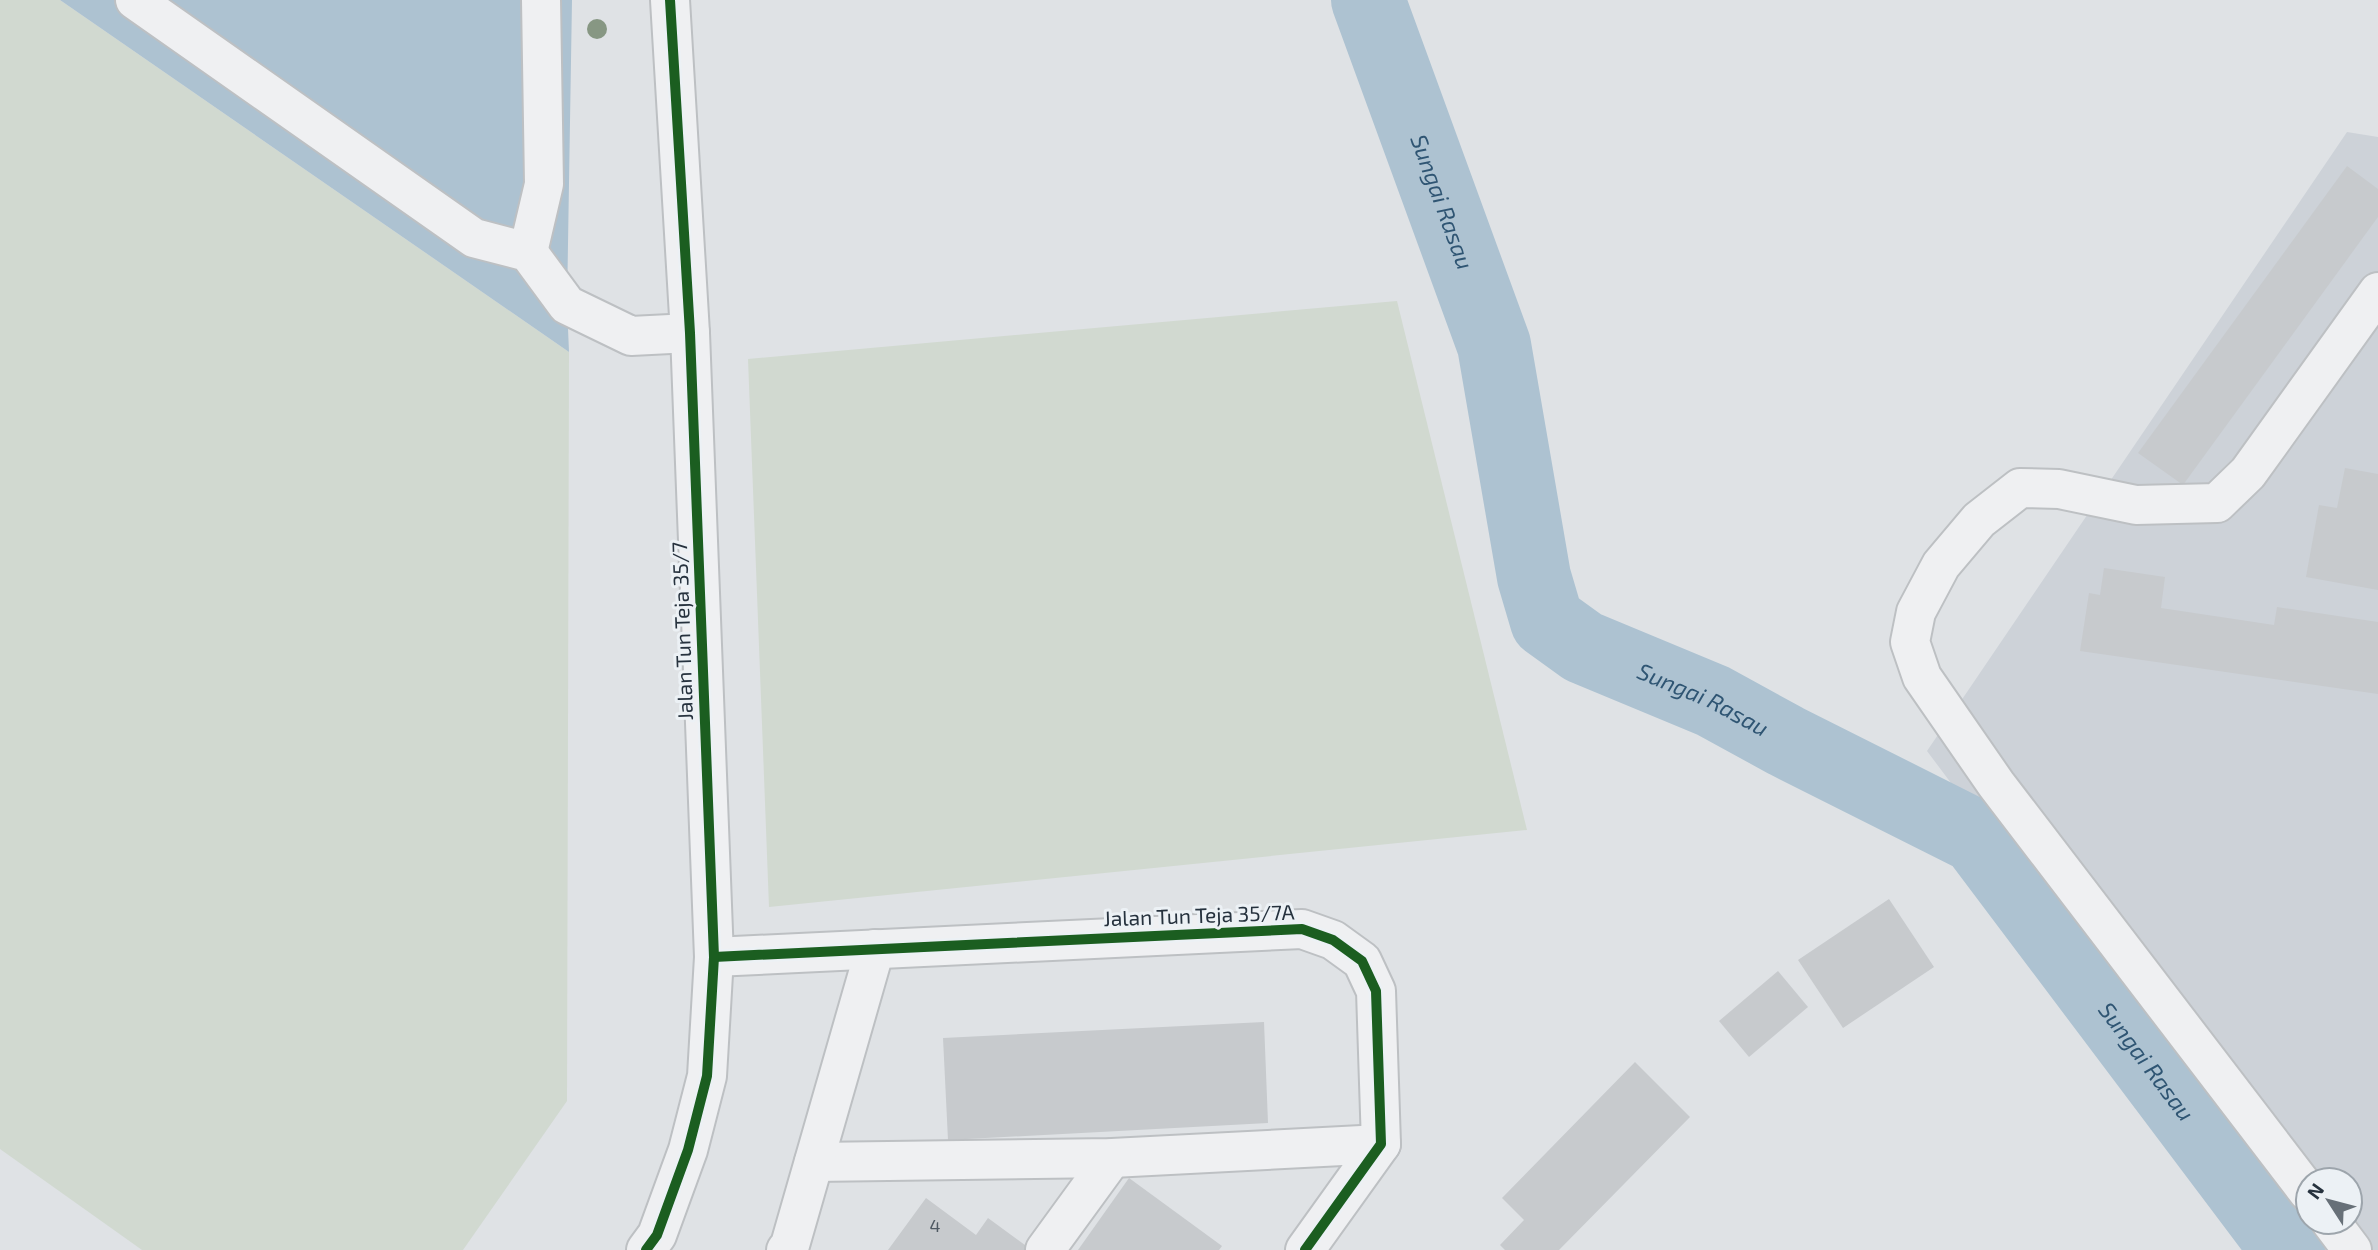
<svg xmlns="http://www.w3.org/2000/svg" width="2378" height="1250" font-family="'Exo 2',sans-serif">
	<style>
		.built { fill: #cdd2d8; fill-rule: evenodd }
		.green { fill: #d1d9d0 }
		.water { fill: #adc2d1 }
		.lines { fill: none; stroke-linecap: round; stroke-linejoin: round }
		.river { stroke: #adc2d1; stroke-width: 74 }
		.building { fill: #c7cacd }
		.minor-casing { stroke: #bdc0c3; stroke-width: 42 }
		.minor { stroke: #eff0f2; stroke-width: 38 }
		.cycleway-casing { stroke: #ecf1f5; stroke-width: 15 }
		.cycleway { stroke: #1b5e20; stroke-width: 10 }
		.tree { fill: #879783 }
		.labels { text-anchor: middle; stroke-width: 6; stroke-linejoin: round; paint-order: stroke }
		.number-label { font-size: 18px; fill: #4f5962 }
		.street-label { font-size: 21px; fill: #26323e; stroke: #ecf1f5 }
		.water-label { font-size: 23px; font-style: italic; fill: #2f5573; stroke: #ecf1f5 }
	</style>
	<rect width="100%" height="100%" fill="#dfe2e5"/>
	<!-- built -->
	<path class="built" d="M2347 132 2378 137V1250H2301L1927 751ZM2308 1180H2350V1222H2308Z"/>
	<!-- green -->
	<g class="green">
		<path d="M0 0H60L569 352 567 1101 463 1250H142L0 1149Z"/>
		<path d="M1397 301 1527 830 769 907 748 359Z"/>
	</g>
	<!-- water -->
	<path class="water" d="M60 0H572L567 305 569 352Z"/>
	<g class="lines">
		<!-- river -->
		<path class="river" id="s1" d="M1368 0 1494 345 1534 577 1547 621 1583 647 1713 701 1786 741 1977 837 2288 1250"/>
	</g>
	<!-- building -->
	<g class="building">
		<path d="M2347 166 2378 189V217L2183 485 2138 453Z"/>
		<path d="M2345 468 2378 474V590L2306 577 2319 505 2337 508Z"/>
		<path d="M2104 568 2165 577 2161 608 2274 625 2277 607 2378 622V694L2080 651 2089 593 2100 595Z"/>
		<path d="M1889 899 1934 967 1843 1028 1798 960Z"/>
		<path d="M1778 971 1808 1007 1749 1057 1719 1021Z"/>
		<path d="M1264 1022 1268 1123 948 1140 943 1038Z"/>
		<path d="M1635 1062 1690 1117 1559 1250H1505L1500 1245 1524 1220 1502 1198Z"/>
		<path d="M1129 1178 1222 1246 1219 1250H1078Z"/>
		<path d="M926 1198 976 1235 988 1218 1029 1248 1027 1250H888Z"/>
	</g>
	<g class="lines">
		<defs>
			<g id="minor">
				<path d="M135 0 474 238 528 252 567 305 631 336 690 333"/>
				<path d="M528 252 544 184 541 0"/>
				<path d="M714 957 1302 929 1333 940 1362 961 1376 991 1381 1144 1305 1250"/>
				<path d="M814 1162 1112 1158 1381 1144"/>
				<path d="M2308 1192 1996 784 1922 677 1910 642 1916 612 1941 565 1979 520 2020 488 2059 489 2136 505 2217 503 2248 473 2378 292"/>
				<path d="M2331 1222 2352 1250"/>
				<path d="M646 1250 657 1235 688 1150 707 1076 714 957 690 333 670 0"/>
				<path d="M786 1250 790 1245 875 949"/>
				<path d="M1045 1250 1112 1158"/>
			</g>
		</defs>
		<!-- minor casing -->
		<use href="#minor" class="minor-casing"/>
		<!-- minor -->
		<use href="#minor" class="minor"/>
		<defs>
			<g id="cycleway">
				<path d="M714 957 1302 929 1333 940 1362 961 1376 991 1381 1144 1305 1250"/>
				<path d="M646 1250 657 1235 688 1150 707 1076 714 957 690 333 670 0"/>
			</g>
		</defs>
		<!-- cycleway casing -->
		<use href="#cycleway" class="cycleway-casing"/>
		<!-- cycleway -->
		<use href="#cycleway" class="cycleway"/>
	</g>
	<!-- trees -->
	<circle class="tree" cx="597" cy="29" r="10"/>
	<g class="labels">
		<!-- number labels -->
		<g class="number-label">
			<text x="935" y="1232">4</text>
		</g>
		<!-- street labels -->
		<g class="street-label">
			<text transform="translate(683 631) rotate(-92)" y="7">Jalan Tun Teja 35/7</text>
			<text transform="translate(1199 916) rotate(-2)" y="7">Jalan Tun Teja 35/7A</text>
		</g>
		<!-- water labels -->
		<g class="water-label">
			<text dy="8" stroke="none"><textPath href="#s1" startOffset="215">Sungai Rasau</textPath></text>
			<text dy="8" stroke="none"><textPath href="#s1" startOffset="824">Sungai Rasau</textPath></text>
			<text dy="8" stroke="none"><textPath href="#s1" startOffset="1412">Sungai Rasau</textPath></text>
		</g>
	</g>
	<!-- north arrow -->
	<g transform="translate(2329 1201) rotate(306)"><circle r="33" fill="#ecf1f5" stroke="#9da5ac" stroke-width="2"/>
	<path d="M0-5L12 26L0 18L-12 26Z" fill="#677078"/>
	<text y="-10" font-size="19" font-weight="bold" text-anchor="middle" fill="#26323e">N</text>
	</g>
</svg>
